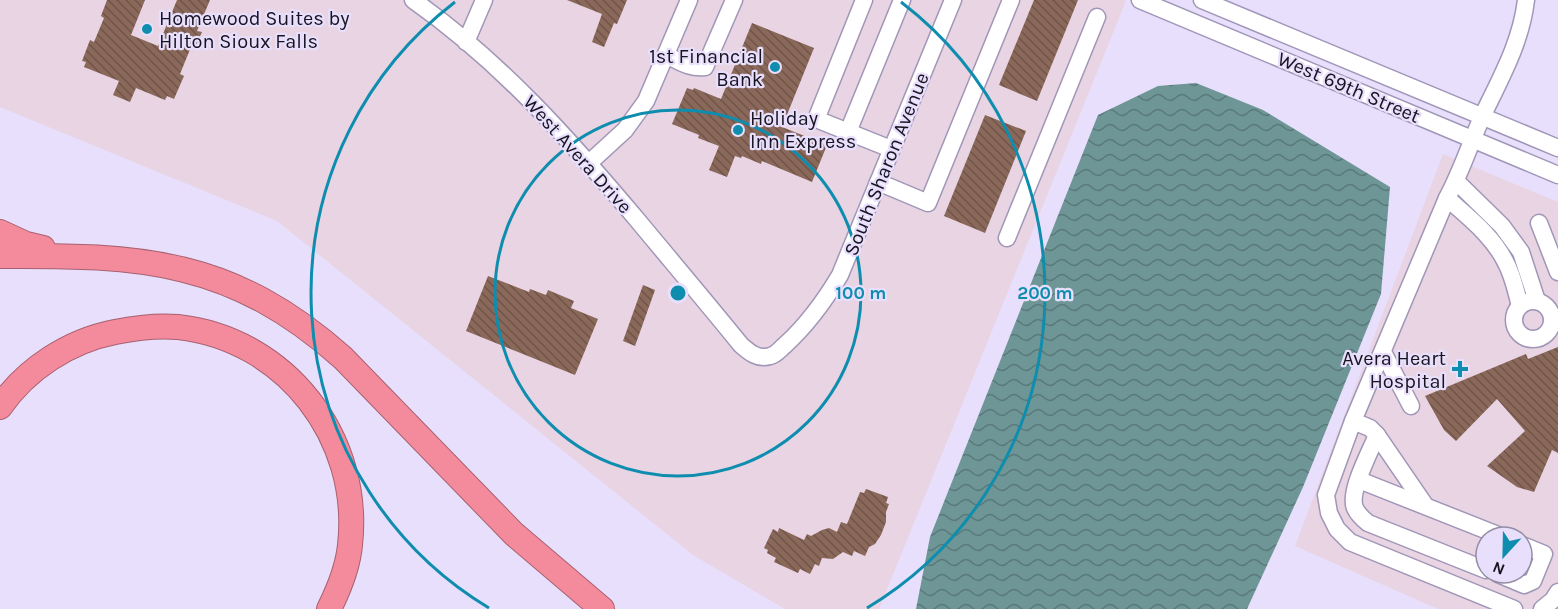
<svg xmlns="http://www.w3.org/2000/svg" width="1558" height="609" font-family="Karla,sans-serif">
	<style>
		.commercial { fill: #e8d4e3; fill-rule: evenodd }
		.water { fill: url(#water-waves) }
		.building { fill: url(#building-back-hatch) }
		.lines { fill: none; stroke-linecap: round; stroke-linejoin: round }
		.minor-casing { stroke: #a096b7; stroke-width: 19 }
		.highway-casing { stroke: #a76170; stroke-width: 26 }
		.minor { stroke: #fff; stroke-width: 16 }
		.highway { stroke: #f48b9c; stroke-width: 24 }
		.ring { fill: none; stroke: #0e8dae; stroke-width: 3 }
		.poi-dot { fill: #0e8dae; stroke: #e8dffc; stroke-width: 2 }
		.labels { text-anchor: middle; stroke-width: 4.5; stroke-linejoin: round; paint-order: stroke }
		.poi-label { font-size: 20px; fill: #17131f; stroke: #e8dffc; text-anchor: start }
		.street-label { font-size: 20px; fill: #17131f; stroke: #e8dffc }
		.centre { fill: #0e8dae; stroke: #e8dffc; stroke-width: 3 }
		.ring-label { font-size: 18px; text-anchor: middle; font-weight: bold; fill: #0e8dae; stroke: #e8dffc; stroke-width: 4.5; stroke-linejoin: round; paint-order: stroke }
	</style>
	<defs>
		<pattern id="water-waves" width="16" height="10" patternUnits="userSpaceOnUse" patternTransform="scale(1.5)"><rect width="16" height="10" fill="#6e9696"/><path d="M0 5q4-4 8 0t8 0" fill="none" stroke="#59797a"/></pattern>
		<pattern id="building-back-hatch" width="6" height="6" patternUnits="userSpaceOnUse" patternTransform="scale(1.5)"><rect width="6" height="6" fill="#8a685a"/><path d="M-1 5l2 2M0 0l6 6M5-1l2 2" fill="none" stroke="#70544a"/></pattern>
	</defs>
	<rect width="100%" height="100%" fill="#e8dffc"/>
	<!-- commercial -->
	<g class="commercial">
		<path d="M0 0H1123L1126 1 879 609H785L693 555 277 221 0 107Z"/>
		<path d="M1443 154 1558 202V609H1438L1295 546ZM1486 537H1522V573H1486Z"/>
	</g>
	<!-- water -->
	<path class="water" d="M1196 83 1263 110 1390 187 1381 294 1303 487 1247 609H916L930 537 1098 115 1158 86Z"/>
	<!-- building -->
	<g class="building">
		<path d="M107 0H145L131 35 158 46 177 0H210L197 31 202 32 195 48 191 47 180 74 184 76 174 99 167 96 165 100 136 88 130 102 113 95 119 81 84 67 86 62 82 61 90 40 94 42 104 18 101 16Z"/>
		<path d="M567 0H627L617 24 614 23 604 47 592 42 602 14Z"/>
		<path d="M1034 0H1078L1037 101 999 85Z"/>
		<path d="M752 23 814 48 782 127 827 145 812 182 762 161 761 164 742 156 741 158 735 156 727 177 709 170 719 146 698 138 699 135 672 124 687 88 693 90 694 88 721 99Z"/>
		<path d="M985 115 1026 131 985 233 944 216Z"/>
		<path d="M488 276 529 292 530 289 546 295 548 290 574 301 571 308 598 319 575 375 466 331Z"/>
		<path d="M643 285 655 290 635 346 623 341Z"/>
		<path d="M1558 347V453L1552 450 1534 492 1517 487 1487 466 1525 431 1497 399 1456 441 1444 430 1425 396 1526 354 1528 359Z"/>
		<path d="M866 489 888 497 886 503 889 504 886 512V522L881 535 875 544 869 547 865 556 854 551 852 556 843 552 833 559 822 558 819 566 815 564 810 574 800 569 798 573 774 562 776 558 767 553 768 550 764 548 773 529 778 532 779 528 804 540 807 534 811 536 822 530 829 528 837 532 841 522 847 524 860 492 864 493Z"/>
	</g>
	<g class="lines">
		<defs>
			<g id="minor">
				<path d="M413 0C501 62 570 140 639 222 673 263 707 303 741 345 749 352 758 360 770 356 776 355 780 349 785 345 808 324 824 302 840 275L953 0"/>
				<path d="M864 0 817 117 821 121 891 149"/>
				<path d="M1140 0 1558 175"/>
				<path d="M1202 0 1558 148"/>
				<path d="M466 42 484 0"/>
				<path d="M666 55C679 61 690 69 705 67L734 0"/>
				<path d="M848 132 902 0"/>
				<path d="M589 163 625 130 646 101 689 0"/>
				<path d="M1456 181 1502 226 1521 252 1537 301"/>
				<path d="M878 182 928 203 1011 0"/>
				<path d="M1447 198C1468 217 1492 235 1505 261 1513 275 1516 291 1520 306"/>
				<path d="M1539 223 1558 272"/>
				<path d="M1007 238 1097 17"/>
				<circle cx="1533" cy="320" r="19"/>
				<path d="M1383 352 1411 406"/>
				<path d="M1353 421 1370 428 1377 435C1370 452 1348 492 1355 508 1358 515 1363 519 1368 523L1486 570"/>
				<path d="M1377 435 1425 505"/>
				<path d="M1359 480 1503 537"/>
				<path d="M1498 574 1524 585 1533 581 1544 554 1522 545"/>
				<path d="M1514 609 1350 542 1337 529 1329 513 1326 495 1353 421 1447 198C1461 172 1470 144 1482 117 1500 79 1521 43 1526 0"/>
				<path d="M1542 609 1553 600 1558 592"/>
			</g>
			<g id="highway">
				<path d="M0 232 26 244 43 248"/>
				<path d="M0 256C141 255 232 259 343 358L514 534 602 609"/>
				<path d="M0 407C26 369 69 341 115 332 135 328 157 325 178 327 286 339 362 438 350 545 348 567 339 589 329 609"/>
			</g>
		</defs>
		<!-- minor casing -->
		<use href="#minor" class="minor-casing"/>
		<!-- highway casing -->
		<use href="#highway" class="highway-casing"/>
		<!-- minor -->
		<use href="#minor" class="minor"/>
		<!-- highway -->
		<use href="#highway" class="highway"/>
	</g>
	<!-- distance rings -->
	<g class="ring">
		<circle cx="678" cy="293" r="183"/>
		<path d="M489 608A367 367 0 0 1 455 2M901 2A367 367 0 0 1 867 608"/>
	</g>
	<!-- markers -->
	<g class="poi-dot">
		<circle cx="147" cy="29" r="6"/>
		<circle cx="775" cy="67" r="6"/>
		<circle cx="738" cy="130" r="6"/>
		<path d="M1457 360h6v6h6v6h-6v6h-6v-6h-6v-6h6z"/>
	</g>
	<g class="labels">
		<!-- poi labels -->
		<g class="poi-label">
			<text x="159" y="25">Homewood Suites by<tspan x="159" dy="23">Hilton Sioux Falls</tspan></text>
			<text x="763" y="63" text-anchor="end">1st Financial<tspan x="763" dy="23">Bank</tspan></text>
			<text x="750" y="125">Holiday<tspan x="750" dy="23">Inn Express</tspan></text>
			<text x="1446" y="365" text-anchor="end">Avera Heart<tspan x="1446" dy="23">Hospital</tspan></text>
		</g>
		<!-- street labels -->
		<g class="street-label">
			<text transform="translate(1349 87) rotate(23)" y="7">West 69th Street</text>
			<text transform="translate(578 154) rotate(48)" y="7">West Avera Drive</text>
			<text transform="translate(886 164) rotate(-68)" y="7">South Sharon Avenue</text>
		</g>
	</g>
	<circle cx="678" cy="293" r="9" class="centre"/>
	<g class="ring-label">
		<text x="861" y="299">100 m</text>
		<text x="1045" y="299">200 m</text>
	</g>
	<!-- north arrow -->
	<g transform="translate(1504 555) rotate(202)"><circle r="28" fill="#e8dffc" stroke="#948da4" stroke-width="1.5"/>
	<path d="M0-4.5L10 22L0 15L-10 22Z" fill="#0e8dae"/>
	<text y="-9" font-size="16" font-weight="bold" text-anchor="middle" fill="#17131f">N</text>
	</g>
</svg>
